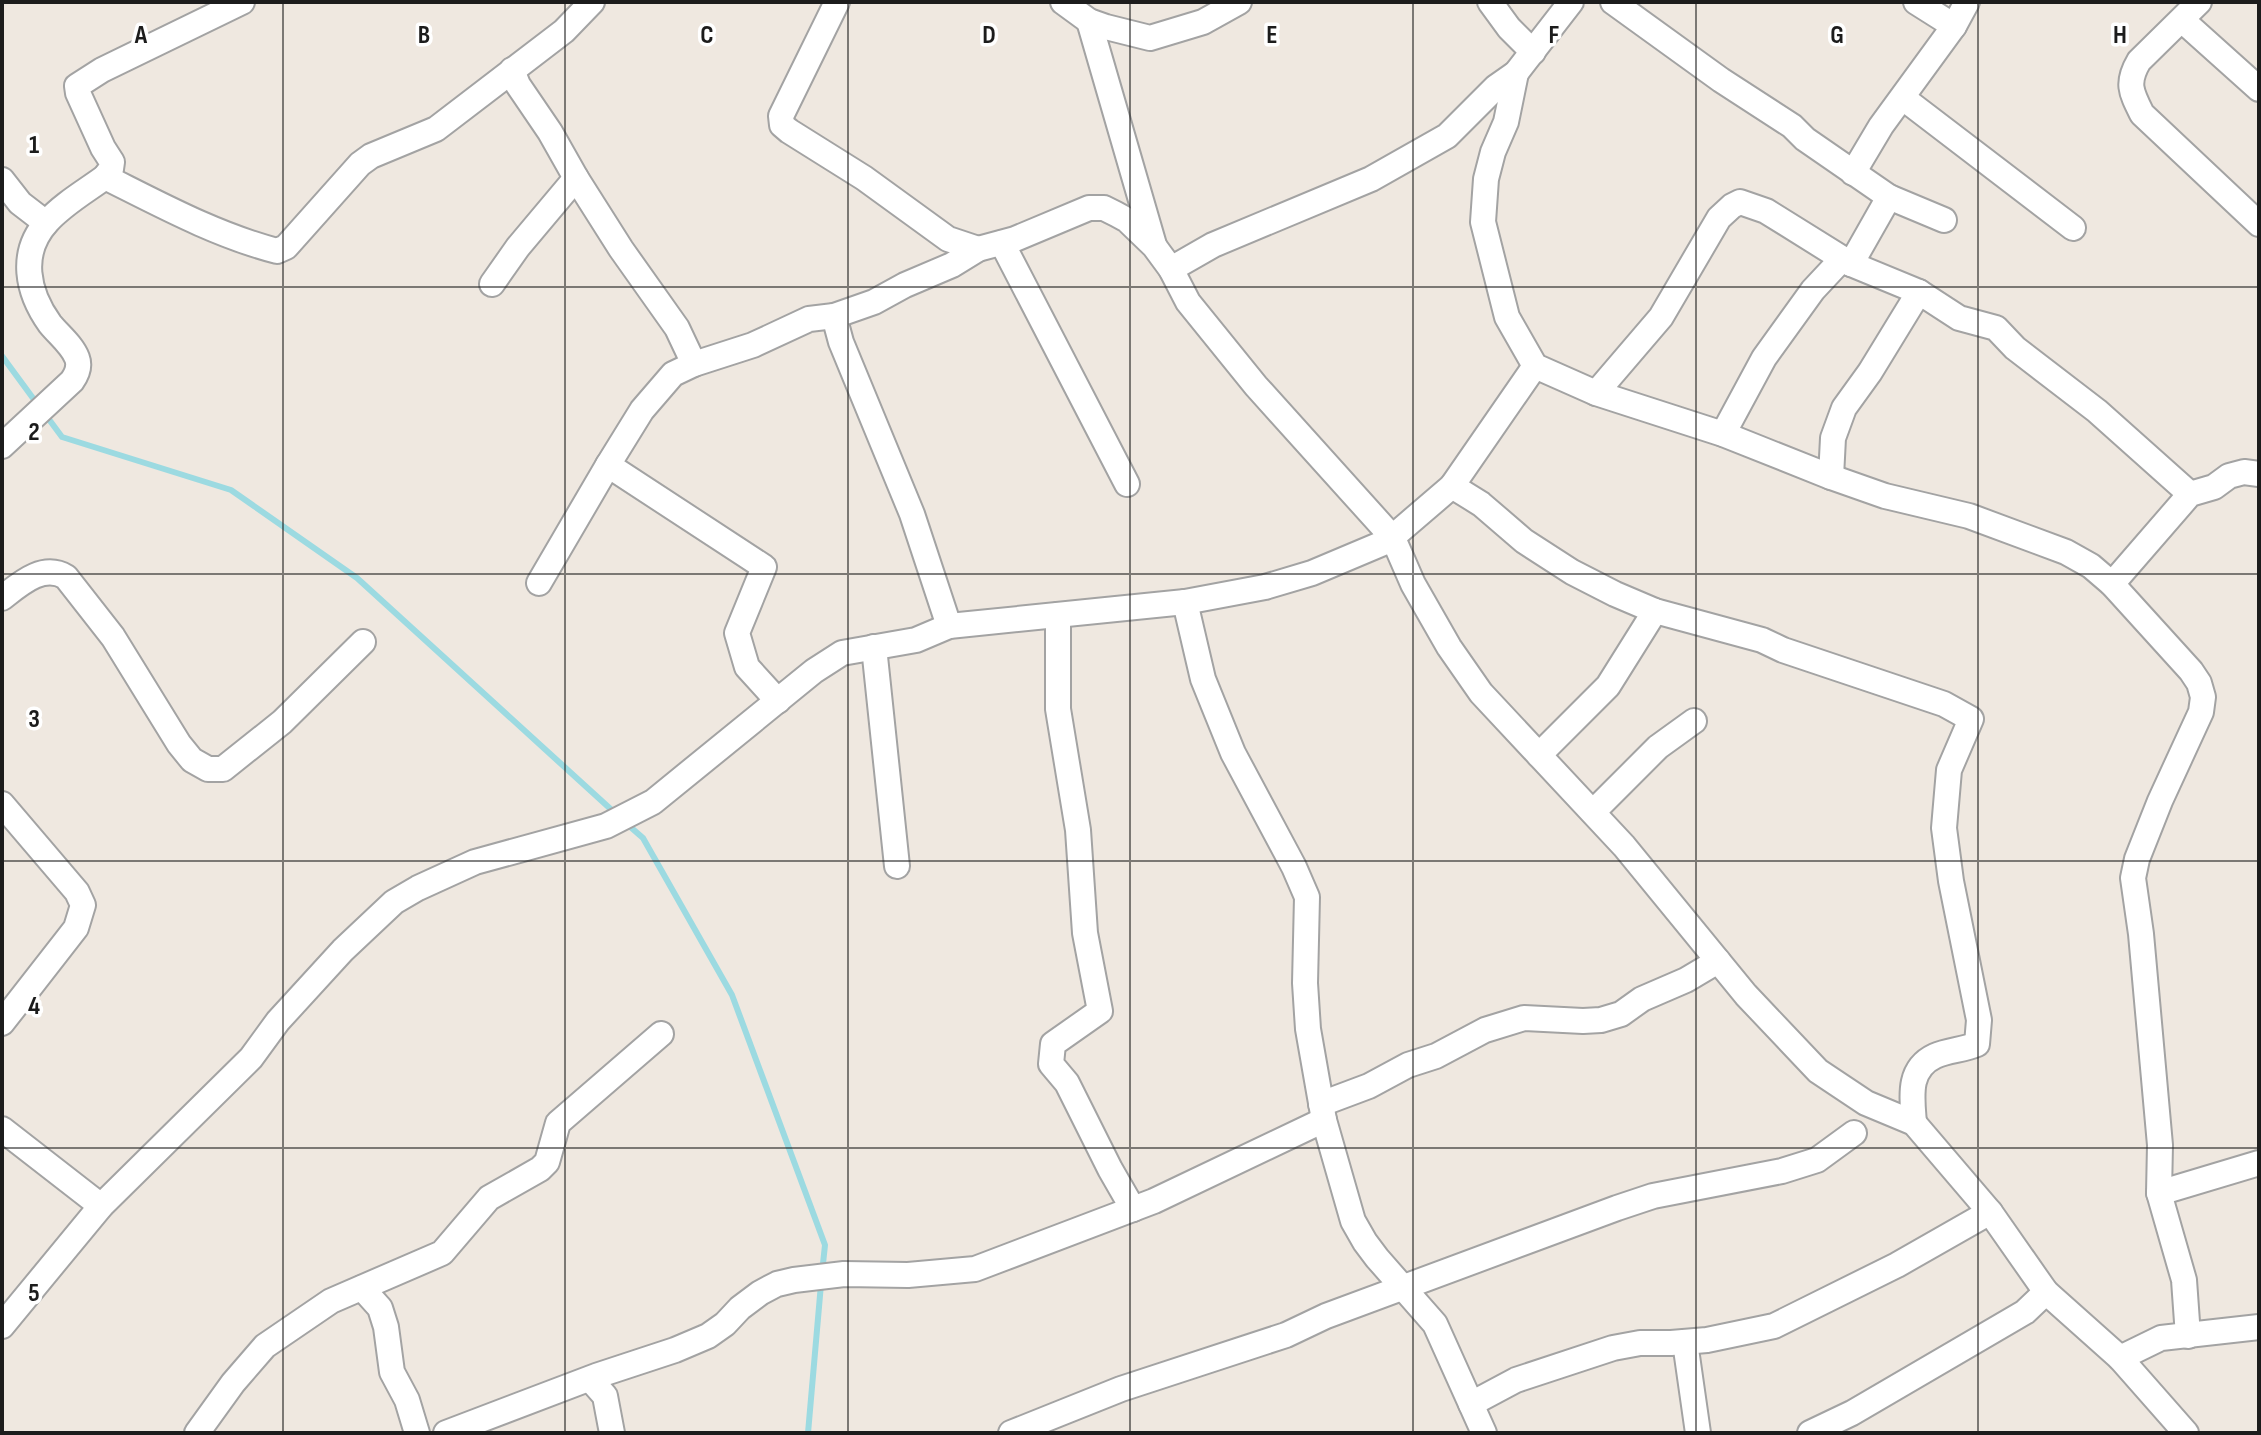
<svg xmlns="http://www.w3.org/2000/svg" width="2261" height="1435" font-family="'Sofia Sans Condensed',sans-serif">
	<style>
		.lines { fill: none; stroke-linecap: round; stroke-linejoin: round }
		.stream { stroke: #9cdae1; stroke-width: 6 }
		.minor-casing { stroke: #a3a3a3; stroke-width: 28 }
		.minor { stroke: #fff; stroke-width: 24 }
		.grid { fill: none; stroke: #1c1c1c; stroke-width: 2; stroke-opacity: 0.55 }
		.grid-label { font-size: 26px; text-anchor: middle; font-weight: bold; fill: #1c1c1c; stroke: #fff; stroke-width: 7; stroke-linejoin: round; paint-order: stroke }
	</style>
	<rect width="100%" height="100%" fill="#efe8e0"/>
	<g class="lines">
		<!-- stream -->
		<g class="stream">
			<path d="M2 356 38 405"/>
			<path d="M45 414 62 437 231 490 357 578 615 813"/>
			<path d="M627 824 643 838 732 995 825 1245 822 1273"/>
			<path d="M808 1433 821 1284"/>
		</g>
		<defs>
			<g id="minor">
				<path d="M837 2 781 116 782 125 789 131 864 178 948 239 978 249"/>
				<path d="M1063 2 1089 21 1106 27 1150 38 1203 22 1239 2"/>
				<path d="M1490 2 1509 28 1533 52"/>
				<path d="M1613 2 1721 80 1792 126 1805 139 1889 197 1944 220"/>
				<path d="M1916 2 1954 26"/>
				<path d="M2199 2 2139 61C2126 83 2131 92 2142 114L2259 224"/>
				<path d="M2182 20 2259 89"/>
				<path d="M1089 21 1154 245"/>
				<path d="M512 70 518 85 550 132 576 178 621 249 677 328 694 364"/>
				<path d="M1516 73 1506 122 1493 152 1486 179 1483 222 1507 317 1535 366 1596 393 1723 434 1831 477 1885 496 1969 516 2066 552 2091 566 2112 584 2191 671 2199 683 2203 697 2201 712 2160 801 2137 859 2133 878 2141 934 2160 1145 2159 1193 2184 1280 2188 1336"/>
				<path d="M1903 98 2073 228"/>
				<path d="M1853 173 1881 126 1954 26 1967 2"/>
				<path d="M105 177C161 205 216 235 277 251L286 247 360 164 371 156 436 129 564 31 592 2"/>
				<path d="M2 180 20 203 46 223"/>
				<path d="M1002 243 1127 484"/>
				<path d="M1851 264 1889 197"/>
				<path d="M1171 269 1213 245 1371 179 1447 136 1496 87 1516 73 1571 2"/>
				<path d="M492 284 518 247 576 178"/>
				<path d="M834 316 841 342 912 514 949 626"/>
				<path d="M1596 393 1661 317 1719 218 1732 206 1740 202 1766 211 1851 264 1919 292 1959 318 1996 328 2015 348 2097 411 2190 494"/>
				<path d="M1723 434 1764 358 1813 290 1842 259"/>
				<path d="M2 446 72 381C77 374 80 366 77 358 72 345 58 334 50 324 27 292 19 253 47 222 63 204 86 191 105 177L111 169 112 162 103 148 78 93 77 86 102 70 242 2"/>
				<path d="M608 465 764 567 737 633 747 667 778 701"/>
				<path d="M1831 477 1833 438 1844 408 1870 372 1919 292"/>
				<path d="M1452 486 1481 504 1524 541 1572 572 1615 594 1655 611 1762 640 1783 650 1944 704 1971 719 1949 770 1944 828 1951 881 1979 1020 1977 1044C1964 1050 1948 1050 1935 1056 1907 1069 1912 1098 1914 1123"/>
				<path d="M539 583 608 465 642 410 673 374 694 364 753 345 809 319 834 316 874 302 905 285 952 265 978 249 1015 239 1089 208H1104L1116 214 1127 220 1154 246 1171 269 1188 302 1256 386 1393 538 1413 584 1449 647 1481 693 1624 846 1746 995 1818 1071 1866 1103 1914 1123 1990 1212 2046 1292 2120 1358 2186 1433"/>
				<path d="M2112 584 2190 494 2214 487 2229 476 2244 472 2259 474"/>
				<path d="M2 598C20 584 43 563 66 577L113 637 179 744 192 760 208 769H223L282 722 363 642"/>
				<path d="M1185 602 1203 679 1233 753 1294 867 1307 897 1305 983 1308 1029 1324 1120 1353 1221 1365 1242 1377 1258 1435 1324 1484 1433"/>
				<path d="M1058 615V709L1078 830 1085 933 1100 1011 1053 1044 1051 1064 1067 1083 1110 1169 1133 1209"/>
				<path d="M874 647 897 866"/>
				<path d="M1539 755 1608 686 1655 611"/>
				<path d="M2 804 77 892 83 905 76 928 2 1023"/>
				<path d="M1593 812 1658 747 1694 721"/>
				<path d="M1321 1104 1369 1086 1408 1065 1436 1056 1485 1030 1524 1018 1583 1021 1601 1020 1621 1014 1642 999 1686 980 1718 961"/>
				<path d="M2 1129 101 1206"/>
				<path d="M2159 1193 2259 1163"/>
				<path d="M362 1288 380 1308 386 1327 392 1372 407 1400 417 1433"/>
				<path d="M2 1326 101 1206 251 1058 278 1021 343 950 394 902 418 888 475 862 606 826 653 802 814 671 842 653 916 640 949 626 1185 602 1265 587 1312 573 1388 541 1452 486 1535 366"/>
				<path d="M1685 1342 1698 1433"/>
				<path d="M2120 1358 2161 1338 2259 1327"/>
				<path d="M590 1379 605 1396 612 1433"/>
				<path d="M1471 1404 1516 1380 1613 1348 1640 1343H1671L1707 1340 1774 1326 1897 1265 1990 1212"/>
				<path d="M197 1433 233 1383 265 1346 331 1301 442 1253 489 1198 540 1169 547 1162 558 1123 661 1034"/>
				<path d="M446 1433 596 1376 675 1350 708 1336 725 1324 740 1308 760 1293 777 1284 794 1280 844 1274 908 1275 975 1269 1154 1201 1324 1120"/>
				<path d="M1011 1433 1121 1389 1286 1335 1326 1316 1617 1208 1653 1196 1782 1171 1817 1160 1854 1133"/>
				<path d="M1810 1433 1852 1413 2025 1312 2046 1292"/>
			</g>
		</defs>
		<!-- minor casing -->
		<use href="#minor" class="minor-casing"/>
		<!-- minor -->
		<use href="#minor" class="minor"/>
	</g>
	<!-- grid -->
	<path class="grid" d="M283 2V1433M565 2V1433M848 2V1433M1130 2V1433M1413 2V1433M1696 2V1433M1978 2V1433M2 287H2259M2 574H2259M2 861H2259M2 1148H2259"/>
	<g class="grid-label">
		<text x="141" y="43">A</text>
		<text x="424" y="43">B</text>
		<text x="707" y="43">C</text>
		<text x="989" y="43">D</text>
		<text x="1272" y="43">E</text>
		<text x="1554" y="43">F</text>
		<text x="1837" y="43">G</text>
		<text x="2120" y="43">H</text>
		<text x="34" y="153">1</text>
		<text x="34" y="440">2</text>
		<text x="34" y="727">3</text>
		<text x="34" y="1014">4</text>
		<text x="34" y="1301">5</text>
	</g>
	<!-- border -->
	<rect width="2261" height="1435" fill="none" stroke="#1c1c1c" stroke-width="8"/>
</svg>
